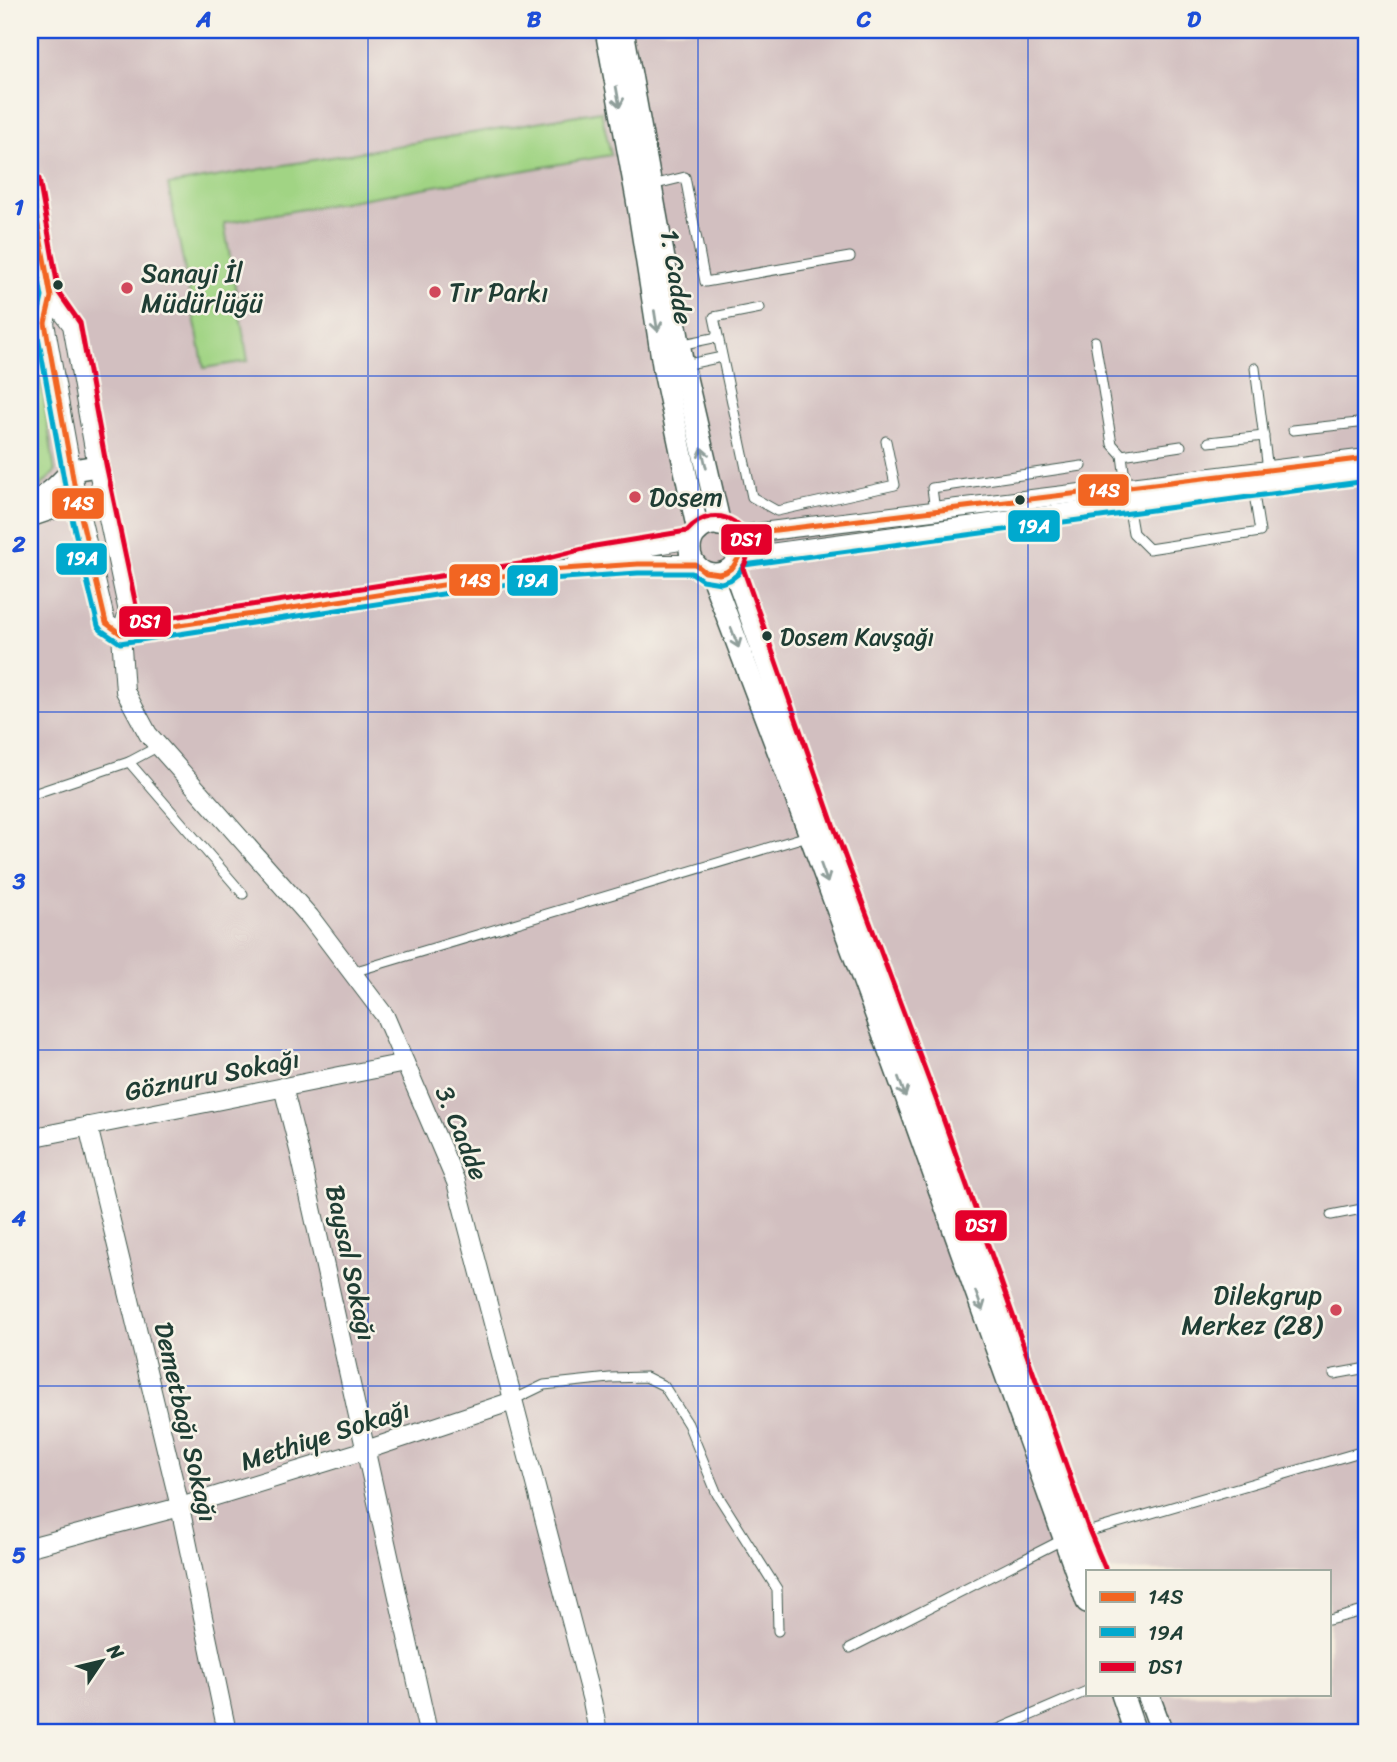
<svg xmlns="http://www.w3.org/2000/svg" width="1397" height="1762" font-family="Sriracha,sans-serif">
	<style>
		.industrial { fill: #d2bfc0; fill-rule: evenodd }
		.green { fill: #a1d484; stroke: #60885c; stroke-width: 2 }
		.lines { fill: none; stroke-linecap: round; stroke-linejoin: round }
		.service-casing { stroke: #3f574c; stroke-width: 11 }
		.minor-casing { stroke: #3f574c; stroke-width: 20 }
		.tertiary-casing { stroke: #3f574c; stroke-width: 24 }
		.service { stroke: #fff; stroke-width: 9 }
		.minor { stroke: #fff; stroke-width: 18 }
		.tertiary { stroke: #fff; stroke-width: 21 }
		.bus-1-casing { stroke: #f7f3e8; stroke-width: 10 }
		.bus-2-casing { stroke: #f7f3e8; stroke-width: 10 }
		.bus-3-casing { stroke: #f7f3e8; stroke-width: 10 }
		.bus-1 { stroke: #f26522; stroke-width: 5 }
		.bus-2 { stroke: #00a9ce; stroke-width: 5 }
		.bus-3 { stroke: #e4002b; stroke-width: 5 }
		.oneway { stroke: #8f9e9a }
		.grid { fill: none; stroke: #1d4ed8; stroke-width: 2; stroke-opacity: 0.55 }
		.bus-dot { fill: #1f3d34; stroke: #f7f3e8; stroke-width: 2.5 }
		.poi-dot { fill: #d1495b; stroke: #f7f3e8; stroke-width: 2.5 }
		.labels { text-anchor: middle; stroke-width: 5; stroke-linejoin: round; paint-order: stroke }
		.bus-label { font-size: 24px; fill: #1f3d34; stroke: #f7f3e8; text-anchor: start }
		.poi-label { font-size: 26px; fill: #1f3d34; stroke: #f7f3e8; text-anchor: start }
		.street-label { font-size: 26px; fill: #1f3d34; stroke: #f7f3e8 }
		.line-badge { stroke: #f7f3e8; stroke-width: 2.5 }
		.badge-label { font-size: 19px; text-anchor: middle; font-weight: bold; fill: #fff }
		.neatline { fill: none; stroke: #1d4ed8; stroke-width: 2.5 }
		.grid-label { font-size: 23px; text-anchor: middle; font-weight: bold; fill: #1d4ed8 }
	</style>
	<rect width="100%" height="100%" fill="#f7f3e8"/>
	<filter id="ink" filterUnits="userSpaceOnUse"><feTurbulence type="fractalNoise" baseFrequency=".0143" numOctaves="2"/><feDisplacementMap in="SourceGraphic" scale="14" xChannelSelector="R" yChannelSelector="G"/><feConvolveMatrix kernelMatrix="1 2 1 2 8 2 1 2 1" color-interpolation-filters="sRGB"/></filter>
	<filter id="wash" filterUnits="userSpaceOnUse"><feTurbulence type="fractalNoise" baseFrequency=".00686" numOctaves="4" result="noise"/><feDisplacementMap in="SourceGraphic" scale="28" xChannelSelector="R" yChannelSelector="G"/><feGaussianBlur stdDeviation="1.57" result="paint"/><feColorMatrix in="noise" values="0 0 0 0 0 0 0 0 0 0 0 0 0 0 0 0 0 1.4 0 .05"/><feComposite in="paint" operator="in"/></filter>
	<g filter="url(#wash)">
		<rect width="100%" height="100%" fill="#f5e9d6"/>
		<!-- industrial -->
		<path class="industrial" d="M30 30H1367V1732H30ZM1087 1571H1329V1694H1087Z"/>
		<!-- green -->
		<g class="green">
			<path d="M601 111 611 155 224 223 248 361 204 368 168 185Z"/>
			<path d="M30 309 55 472 30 497Z"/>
		</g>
	</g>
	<g filter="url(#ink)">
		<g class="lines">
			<defs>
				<g id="service">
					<path d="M652 185 685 177 705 282 850 257"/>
					<path d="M760 308 714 317 752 497 777 511 895 485 886 441"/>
					<path d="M1095 341 1112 444 1122 455"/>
					<path d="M679 345 718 337"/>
					<path d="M684 365 722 357"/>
					<path d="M1255 368 1268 470"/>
					<path d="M1293 430 1367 422"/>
					<path d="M1209 442 1264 436"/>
					<path d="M1126 487 1122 455 1181 446"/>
					<path d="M1128 504 1133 533 1149 549 1260 532 1253 488"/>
					<path d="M935 511 932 488 1082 466"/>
					<path d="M129 762 243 894"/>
					<path d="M30 795 129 762 159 746"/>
					<path d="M353 972 811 835"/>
					<path d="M1331 1215 1367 1208"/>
					<path d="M1334 1374 1367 1368"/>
					<path d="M513 1400 544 1385 610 1378 646 1377 664 1386 688 1424 717 1494 777 1589 778 1631"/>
					<path d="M1080 1534 1367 1450"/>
					<path d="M1329 1620 1367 1610"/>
					<path d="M850 1648 1064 1539"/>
					<path d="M992 1732 1087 1691"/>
				</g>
				<g id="minor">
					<path d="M30 181 51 297 45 323 77 500 106 623 121 634 534 571 638 564H695"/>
					<path d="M51 297 72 325 97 466 128 612 121 634 125 691 148 734 310 917 385 1016 456 1182 592 1701 598 1732"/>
					<path d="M736 535 1367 458"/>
					<path d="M739 557 1367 472"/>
					<path d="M578 560 596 555 692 539"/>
					<path d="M283 1087 300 1154 428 1732"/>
					<path d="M88 1126 180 1507 227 1732"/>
					<path d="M30 1138 405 1063"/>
					<path d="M30 1547 180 1507 366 1450 513 1401"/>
				</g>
				<g id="tertiary">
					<path d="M606 30 637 199 664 371 698 531"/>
					<path d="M623 30 683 365 720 525"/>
					<path d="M30 508 56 487 73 470 97 466"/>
					<path d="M30 516 77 500 103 496"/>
					<circle cx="715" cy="549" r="25"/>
					<path d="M733 567 826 830 930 1107 1081 1533 1097 1571"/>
					<path d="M711 574 810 835 912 1113 1087 1602"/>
					<path d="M1122 1694 1135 1732"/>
					<path d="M1148 1694 1162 1732"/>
				</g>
			</defs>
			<!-- service casing -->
			<use href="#service" class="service-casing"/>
			<!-- minor casing -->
			<use href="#minor" class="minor-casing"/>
			<!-- tertiary casing -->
			<use href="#tertiary" class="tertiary-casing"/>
			<!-- service -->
			<use href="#service" class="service"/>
			<!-- minor -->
			<use href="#minor" class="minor"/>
			<!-- tertiary -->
			<use href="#tertiary" class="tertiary"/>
			<defs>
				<g id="bus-1">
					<path d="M30 181 51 297 45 323 77 500 106 623 121 634 534 571 638 564H695L705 572 719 574 726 572 733 567 739 557"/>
					<path d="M736 535 1367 458"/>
				</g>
				<path id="bus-2" d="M30 229 42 297 36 325 68 502 98 626 101 630 120 643 535 580 638 573H692L702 580 721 583 730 580 738 574 744 565 1367 481"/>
				<path id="bus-3" d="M39 179 59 293 80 323 106 464 137 610 134 623 532 562 595 546 687 531C717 497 763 528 743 568L834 827 938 1104 1089 1530 1105 1568"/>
			</defs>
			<!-- bus-1 casing -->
			<use href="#bus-1" class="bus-1-casing"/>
			<!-- bus-2 casing -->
			<use href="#bus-2" class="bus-2-casing"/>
			<!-- bus-3 casing -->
			<use href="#bus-3" class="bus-3-casing"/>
			<!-- bus-1 -->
			<use href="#bus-1" class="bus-1"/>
			<!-- bus-2 -->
			<use href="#bus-2" class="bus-2"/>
			<!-- bus-3 -->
			<use href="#bus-3" class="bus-3"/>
		</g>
		<!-- one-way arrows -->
		<defs><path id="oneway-shaft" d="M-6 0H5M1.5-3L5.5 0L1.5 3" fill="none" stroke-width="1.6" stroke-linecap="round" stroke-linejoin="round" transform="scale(1.75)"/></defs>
		<g class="oneway">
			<use href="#oneway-shaft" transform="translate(618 97) rotate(80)"/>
			<use href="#oneway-shaft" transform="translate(656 321) rotate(81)"/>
			<use href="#oneway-shaft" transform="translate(704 458) rotate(-103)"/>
			<use href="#oneway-shaft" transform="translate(735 638) rotate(69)"/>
			<use href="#oneway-shaft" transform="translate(824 873) rotate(70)"/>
			<use href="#oneway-shaft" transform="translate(902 1087) rotate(70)"/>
			<use href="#oneway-shaft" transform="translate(979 1301) rotate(70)"/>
		</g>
	</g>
	<!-- grid -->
	<path class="grid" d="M368 30V1732M698 30V1732M1028 30V1732M30 376H1367M30 712H1367M30 1050H1367M30 1386H1367"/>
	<!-- markers -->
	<g class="bus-dot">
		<circle cx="58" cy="285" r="6"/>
		<circle cx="1020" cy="500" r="6"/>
		<circle cx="767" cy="636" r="6"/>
	</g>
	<g class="poi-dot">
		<circle cx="127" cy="288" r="7"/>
		<circle cx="435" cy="292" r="7"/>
		<circle cx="635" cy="497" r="7"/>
		<circle cx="1336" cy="1310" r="7"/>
	</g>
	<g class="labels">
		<!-- bus labels -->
		<g class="bus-label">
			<text x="780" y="645">Dosem Kavşağı</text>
		</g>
		<!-- poi labels -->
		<g class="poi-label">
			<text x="141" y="282">Sanayi İl<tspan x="141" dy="30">Müdürlüğü</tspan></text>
			<text x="449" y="301">Tır Parkı</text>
			<text x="649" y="506">Dosem</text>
			<text x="1322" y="1304" text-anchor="end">Dilekgrup<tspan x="1322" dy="30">Merkez (28)</tspan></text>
		</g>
		<!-- street labels -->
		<g class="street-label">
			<text transform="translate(677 277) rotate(81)" y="9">1. Cadde</text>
			<text transform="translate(212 1075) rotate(-11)" y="9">Göznuru Sokağı</text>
			<text transform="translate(462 1133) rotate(68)" y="9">3. Cadde</text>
			<text transform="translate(351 1263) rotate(78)" y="9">Baysal Sokağı</text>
			<text transform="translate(186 1422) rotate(77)" y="9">Demetbağı Sokağı</text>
			<text transform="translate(325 1435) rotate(-18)" y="9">Methiye Sokağı</text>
		</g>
	</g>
	<g class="line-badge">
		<rect x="1077" y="473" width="53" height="34" rx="7" fill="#f26522"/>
		<rect x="51" y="487" width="54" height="33" rx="7" fill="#f26522"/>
		<rect x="1007" y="509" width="54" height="34" rx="7" fill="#00a9ce"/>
		<rect x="720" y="523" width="53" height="33" rx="7" fill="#e4002b"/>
		<rect x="55" y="542" width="53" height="34" rx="7" fill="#00a9ce"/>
		<rect x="448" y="563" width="53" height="34" rx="7" fill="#f26522"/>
		<rect x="506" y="564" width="53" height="33" rx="7" fill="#00a9ce"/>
		<rect x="118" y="605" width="54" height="33" rx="7" fill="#e4002b"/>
		<rect x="954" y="1209" width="54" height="33" rx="7" fill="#e4002b"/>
	</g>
	<g class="badge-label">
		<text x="1104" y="497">14S</text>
		<text x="78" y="510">14S</text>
		<text x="1034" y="533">19A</text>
		<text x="746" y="546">DS1</text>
		<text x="82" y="565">19A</text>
		<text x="475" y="587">14S</text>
		<text x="532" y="587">19A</text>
		<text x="145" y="628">DS1</text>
		<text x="981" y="1232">DS1</text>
	</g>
	<!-- margin -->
	<rect width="1397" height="1762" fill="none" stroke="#f7f3e8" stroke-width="77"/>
	<!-- legend -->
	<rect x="1086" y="1570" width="245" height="126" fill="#f7f3e8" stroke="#a1aaa0" stroke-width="2"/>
	<rect x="1100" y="1592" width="35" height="10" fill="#f26522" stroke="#a1aaa0" stroke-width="2"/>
	<text x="1148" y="1604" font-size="21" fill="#1f3d34">14S</text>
	<rect x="1100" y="1627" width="35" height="10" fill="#00a9ce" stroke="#a1aaa0" stroke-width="2"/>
	<text x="1148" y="1640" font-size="21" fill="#1f3d34">19A</text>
	<rect x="1100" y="1662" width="35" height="10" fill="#e4002b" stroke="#a1aaa0" stroke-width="2"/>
	<text x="1148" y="1674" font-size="21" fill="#1f3d34">DS1</text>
	<!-- north arrow -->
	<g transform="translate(102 1661) rotate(55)" stroke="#f7f3e8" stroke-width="5" paint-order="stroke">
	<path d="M0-5L12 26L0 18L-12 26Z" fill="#1f3d34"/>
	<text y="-10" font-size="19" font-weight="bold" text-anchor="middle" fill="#1f3d34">N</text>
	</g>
	<rect x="38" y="38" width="1320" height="1686" class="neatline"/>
	<g class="grid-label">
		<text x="204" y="27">A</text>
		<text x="534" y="27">B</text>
		<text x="864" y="27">C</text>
		<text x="1194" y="27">D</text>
		<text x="19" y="215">1</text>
		<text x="19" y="552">2</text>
		<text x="19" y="889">3</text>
		<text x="19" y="1226">4</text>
		<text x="19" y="1563">5</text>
	</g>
</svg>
